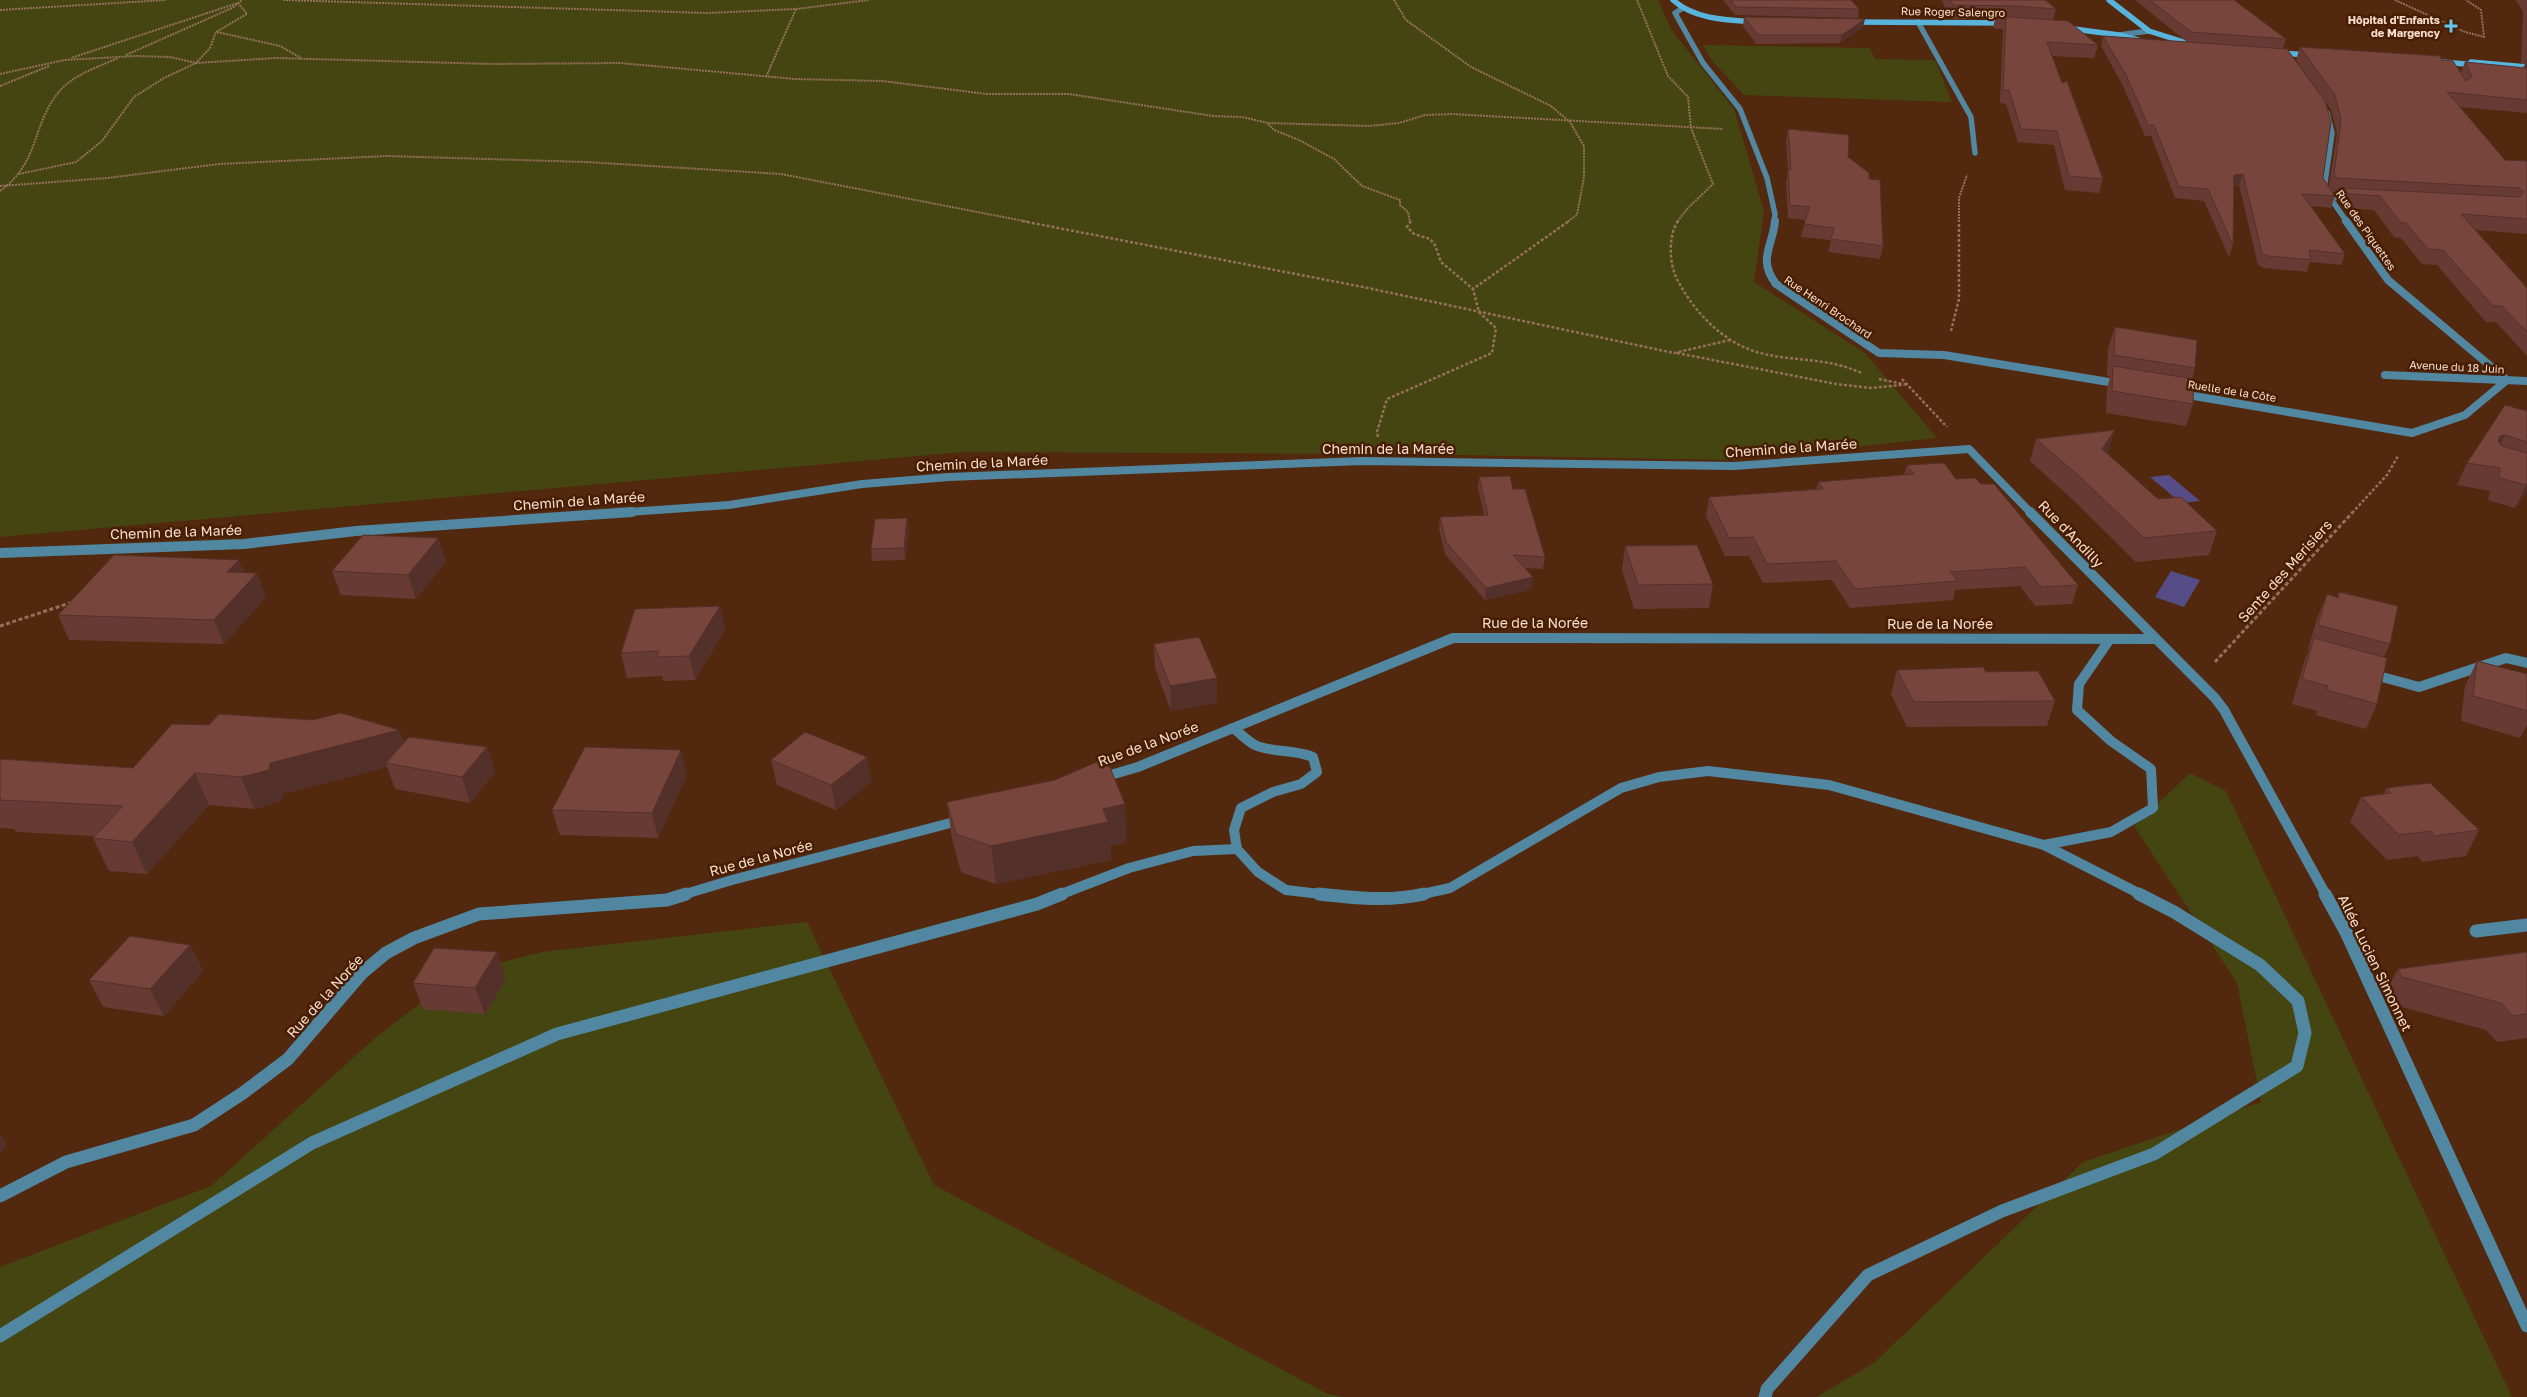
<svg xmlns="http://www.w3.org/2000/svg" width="2527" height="1397" font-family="'Golos Text',sans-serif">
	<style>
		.green { fill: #454512 }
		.water { fill: #564c87 }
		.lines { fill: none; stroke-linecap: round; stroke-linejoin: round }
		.path-far2 { stroke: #95715c; stroke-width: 2; stroke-dasharray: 2 1; stroke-linecap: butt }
		.path-far1 { stroke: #95715c; stroke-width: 2.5; stroke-dasharray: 3 2; stroke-linecap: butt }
		.path { stroke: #95715c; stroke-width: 3; stroke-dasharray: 4 2.5; stroke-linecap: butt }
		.lane-far2 { stroke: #5187a0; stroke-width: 5.5 }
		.lane-far1 { stroke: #5187a0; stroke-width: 10 }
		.lane { stroke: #5187a0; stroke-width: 13 }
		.street-far3 { stroke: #5187a0; stroke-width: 5.5 }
		.street-far2 { stroke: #5187a0; stroke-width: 8 }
		.street-far1 { stroke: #5187a0; stroke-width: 10 }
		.street { stroke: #5187a0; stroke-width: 13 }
		.secondary { stroke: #59b4dd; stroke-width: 5.5 }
		.wall { fill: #673b34; fill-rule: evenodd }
		.shaded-wall { fill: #54302b }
		.building { fill: #78453d; stroke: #54302b }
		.poi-dot { fill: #66c4ef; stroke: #471e03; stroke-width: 2 }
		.labels { text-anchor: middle; stroke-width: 5; stroke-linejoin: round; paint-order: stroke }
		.far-street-label { font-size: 11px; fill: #f8ddce; stroke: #471e03 }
		.far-poi-label { font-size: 11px; font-weight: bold; fill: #f8ddce; stroke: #471e03; text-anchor: end }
		.street-label { font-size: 14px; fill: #f8ddce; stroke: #471e03 }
	</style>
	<rect width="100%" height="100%" fill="#52280e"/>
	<!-- green -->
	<g class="green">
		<path d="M0 0H1658L1671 29 1734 109 1764 211 1754 282 1865 353 1937 438 1734 460 1399 454 963 452 0 537Z"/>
		<path d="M1703 45 1870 48 1875 59 1935 60 1952 102 1744 95 1712 61Z"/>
		<path d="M2190 773 2226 791 2512 1397H1816L1874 1363 2083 1162 2261 1102 2237 983 2134 826Z"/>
		<path d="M807 922 934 1185 1326 1393 1343 1397H0V1267L211 1186 374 1039 459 973 542 952Z"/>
	</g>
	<!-- water -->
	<g class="water">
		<path d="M2169 475 2200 501 2181 503 2150 477Z"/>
		<path d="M2171 571 2200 580 2184 607 2155 597Z"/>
	</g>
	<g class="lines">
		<!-- path-far2 -->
		<g class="path-far2">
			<path d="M283 0 708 13 796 9 869 0"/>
			<path d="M1394 0 1406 20 1471 67 1551 106 1570 122 1584 146V177L1577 215 1567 222"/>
			<path d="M1637 0 1668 76 1688 97 1691 128 1713 184 1688 208 1677 222"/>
			<path d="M2395 0 2465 32 2484 37 2481 10 2466 0"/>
			<path d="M0 10 166 0"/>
			<path d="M217 32 280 46 301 58"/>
			<path d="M126 55 232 8 242 0"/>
			<path d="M0 74 65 60 136 56 170 57 196 63 276 58 493 64 620 63 795 79 882 81 987 94H1069L1213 116 1242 117 1268 123 1369 126 1399 123 1425 115 1452 114 1723 129"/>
			<path d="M766 77 796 9"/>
			<path d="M0 86 49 66"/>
			<path d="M1268 124 1274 130 1299 140 1334 159 1362 186 1400 200V205L1408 212 1410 222"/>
			<path d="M19 174 76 162 102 141 134 97 164 78 196 63 210 48 216 32 247 14 238 3 71 58"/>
			<path d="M0 186 107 178 219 164 387 156 586 162 781 174 1029 222"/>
			<path d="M0 191C40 162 31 127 58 93 72 75 98 67 118 58"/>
			<path d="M1959 222V198L1967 175"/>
		</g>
		<!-- path-far1 -->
		<g class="path-far1">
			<path d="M1022 221 1363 287 1674 353 1730 340"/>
			<path d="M1411 221 1407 227 1414 234 1430 239 1435 245 1441 262 1473 289"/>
			<path d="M1678 221C1668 235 1669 264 1677 279 1694 312 1723 343 1760 353 1795 362 1828 357 1861 373"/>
			<path d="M1951 331 1959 299V221"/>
			<path d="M1677 353 1836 384 1871 388 1902 385"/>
			<path d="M1879 379 1908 385"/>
			<path d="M1902 379 1947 427"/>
			<path d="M1378 437 1377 432 1387 399 1492 353 1496 328 1479 312 1473 289 1569 221"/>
			<path d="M2352 513 2387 475 2398 456"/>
		</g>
		<!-- path -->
		<g class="path">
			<path d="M0 626 73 602"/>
			<path d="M2215 662 2353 512"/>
		</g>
		<!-- lane-far2 -->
		<path class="lane-far2" d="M2329 197 2354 198"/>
		<!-- lane-far1 -->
		<g class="lane-far1">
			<path d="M1233 728C1240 733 1247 741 1255 745 1272 753 1294 749 1313 757L1317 772 1301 784 1273 792 1241 808 1234 830 1237 849 1258 872 1286 890 1329 895"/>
			<path d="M2044 845 2111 832 2153 808 2151 769 2111 741 2077 710 2079 684 2110 639"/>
			<path d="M1059 895 1129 868 1193 851 1237 849"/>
			<path d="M1418 895 1450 888 1621 788 1659 777 1708 771 1829 785 2044 845 2142 895"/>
		</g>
		<!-- lane -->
		<g class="lane">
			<path d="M1319 894C1354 898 1389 902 1424 894"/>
			<path d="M0 1336 312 1143 557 1034 1037 904 1062 894"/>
			<path d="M1765 1397 1767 1389 1868 1275 2002 1211 2154 1154 2297 1066 2305 1033 2298 1001 2260 965 2174 912 2139 894"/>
		</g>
		<!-- street-far3 -->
		<g class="street-far3">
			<path d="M1683 8 1675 13 1703 63 1740 109 1767 178 1775 214 1774 222"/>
			<path d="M1918 22 1971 117 1975 153"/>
			<path d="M2119 35 2149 31"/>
			<path d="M2327 113 2332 133 2324 189 2347 222"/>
		</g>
		<!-- street-far2 -->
		<g class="street-far2">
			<path d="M1775 221C1773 246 1757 259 1776 284L1879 353 1944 355 2121 384"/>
			<path d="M2346 221 2388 280 2507 380"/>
			<path d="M2385 375 2527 381"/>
			<path d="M2182 394 2412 433 2465 415 2507 380"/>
			<path d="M614 513 729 505 862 484 949 477 1363 461 1734 466 1969 449 2031 513"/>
		</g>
		<!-- street-far1 -->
		<g class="street-far1">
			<path d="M2030 512 2215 698 2224 710 2326 895"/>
			<path d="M0 553 244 544 356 531 632 512"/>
			<path d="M2371 674 2419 687 2506 658 2527 663"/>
			<path d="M1100 778 1138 767 1453 638 2154 639"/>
			<path d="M682 895 732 880 962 820"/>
		</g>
		<!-- street -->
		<g class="street">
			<path d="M2325 894 2346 932 2527 1326"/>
			<path d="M2476 931 2527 925"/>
			<path d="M0 1196 66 1162 194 1125 243 1093 288 1059 362 973 386 953 414 938 479 914 667 900 686 894"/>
		</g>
		<!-- secondary -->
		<g class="secondary">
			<path d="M1673 0C1695 20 1729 20 1757 22"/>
			<path d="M2109 0 2149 31 2190 44"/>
			<path d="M1852 22 2007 23"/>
			<path d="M2066 28 2119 35 2141 41"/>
			<path d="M2277 53 2310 55"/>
			<path d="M2442 62 2477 65"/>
			<path d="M2471 62 2527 67"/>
		</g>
	</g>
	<!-- wall -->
	<g class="wall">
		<path d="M1723 0H1851L1859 9 1858 18 1735 15Z"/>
		<path d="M1942 0H2045L2056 9 2053 20 2098 45 2094 58 2052 56 2062 83 2103 179 2099 193 2065 190 2054 145 2018 142 2006 104 2000 103 2003 29 1993 28 1995 19H1950Z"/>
		<path d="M2135 0H2234L2286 39 2283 48 2322 97 2296 60 2300 47 2442 60 2461 72 2465 62 2523 68 2525 64H2521L2523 12 2516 0H2527V113L2460 107 2505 160 2527 161V234L2475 230 2527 288V356L2496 322H2486L2437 265 2422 264 2401 238 2394 237 2374 210 2343 208 2339 202 2342 193H2333L2335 196 2331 208 2311 206 2345 254 2341 265 2310 262 2307 272 2264 268 2258 265 2239 185 2234 186 2233 245 2229 257 2204 201 2175 198 2151 136H2145L2123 86 2101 46 2103 36 2187 42ZM2325 102 2331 109 2337 133 2329 186 2323 178Z"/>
		<path d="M1744 17 1863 27 1840 43 1756 44 1743 26Z"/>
		<path d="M1788 129 1848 157 1869 179 1883 246 1880 259 1828 252 1831 240 1801 237 1805 220 1788 218 1786 182 1788 171 1786 141Z"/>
		<path d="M2115 327 2195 368 2192 379 2193 404 2186 426 2106 413 2107 388 2110 377 2107 376 2108 348Z"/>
		<path d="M2527 411V491L2515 508 2488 500 2490 491 2457 485 2467 463Z"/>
		<path d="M2036 439 2108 452 2107 453 2158 499 2217 531 2209 555 2136 562 2072 499 2030 461Z"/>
		<path d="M1907 465 1956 479 1981 484 2078 585 2072 604 2035 606 2020 586 1955 590 1953 600 1850 608 1832 580 1763 583 1749 556H1725L1706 516 1709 497 1816 489 1818 482 1904 475Z"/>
		<path d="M1479 477 1513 489 1545 557 1543 569 1525 568 1532 589 1485 600 1445 554 1439 529 1440 517 1484 515 1478 488Z"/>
		<path d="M907 518 909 530 905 560 872 561 871 549Z"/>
		<path d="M438 538 446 561 416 599 341 595 332 571Z"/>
		<path d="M1625 546 1713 584 1709 608 1634 609 1622 570Z"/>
		<path d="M243 572 266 597 224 644 69 640 58 615Z"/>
		<path d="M2339 592 2390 644 2384 657 2377 704 2366 729 2316 715 2317 711 2292 704 2304 662 2309 650 2308 649 2317 619 2327 594 2337 597Z"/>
		<path d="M720 606 725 630 695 680 663 681 662 676 627 678 621 653Z"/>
		<path d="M1154 644 1217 703 1171 711 1155 668Z"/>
		<path d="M2477 661 2527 674V725L2520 738 2461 721 2465 686Z"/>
		<path d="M1897 670 1986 672 2055 701 2047 726 1907 727 1891 694Z"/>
		<path d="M209 725 399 730 404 742 487 747 495 772 470 803 395 789 387 767 283 794 282 801 254 809 209 805 147 874 109 871 93 838 95 836 16 832 14 829 0 828V759L133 768Z"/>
		<path d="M867 757 871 782 836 810 777 785 771 760Z"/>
		<path d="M687 775 658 838 560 835 552 810Z"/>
		<path d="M2386 788 2479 830 2466 856 2422 862 2418 856 2387 860 2350 822 2361 797 2384 794Z"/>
		<path d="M947 802 1127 842 1110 846 1111 860 996 884 961 872 952 839Z"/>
		<path d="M190 945 203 971 164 1016 103 1007 89 980Z"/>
		<path d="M497 952 506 979 485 1014 423 1009 413 983Z"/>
		<path d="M2527 952V1038L2497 1042 2486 1030 2388 1003 2384 995 2398 969Z"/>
	</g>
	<!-- shaded-wall -->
	<g class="shaded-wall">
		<path d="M1865 19 1863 27 1840 43 1842 35Z"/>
		<path d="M2243 174 2239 185 2230 186 2234 175Z"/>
		<path d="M2115 430 2108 452 2095 471 2102 449Z"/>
		<path d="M2505 435 2495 458 2490 459 2500 436Z"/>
		<path d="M2527 484V491L2515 508 2526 485Z"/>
		<path d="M907 518 909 530 905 560 904 548Z"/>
		<path d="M438 538 446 561 416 599 408 575Z"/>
		<path d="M239 560 248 583 257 573 266 597 224 644 214 620 227 572Z"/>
		<path d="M1533 577 1532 589 1485 600 1486 588Z"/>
		<path d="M720 606 725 630 695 680 689 656Z"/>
		<path d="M1217 678V703L1171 711 1170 686Z"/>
		<path d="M399 730 411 761 386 763 387 767 283 794 282 801 254 809 241 777 270 763Z"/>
		<path d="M487 747 495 772 470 803 462 777Z"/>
		<path d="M681 750 687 775 658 838 652 813Z"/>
		<path d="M867 757 871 782 836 810 831 785Z"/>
		<path d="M195 773 209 805 147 874 132 842Z"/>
		<path d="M1125 804 1127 842 1110 846 1111 860 996 884 991 846 1103 809Z"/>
		<path d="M190 945 203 971 164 1016 150 989Z"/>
		<path d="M497 952 506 979 485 1014 475 988Z"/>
		<path d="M0 1134 7 1145 0 1153Z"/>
	</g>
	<!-- building -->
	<g class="building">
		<path d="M1731 0H1851L1859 9 1736 7Z"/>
		<path d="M1950 0H2045L2056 9 2015 6 1953 5Z"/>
		<path d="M2150 0H2234L2286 39 2191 32Z"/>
		<path d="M1996 16 2068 21 2098 45 2047 42 2062 83 2067 81 2103 179 2069 176 2057 131 2021 129 2009 90H2003L2006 17Z"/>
		<path d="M1744 17 1865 19 1842 35H1758Z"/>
		<path d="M2103 36 2287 49 2325 101 2331 122 2323 178 2335 196 2302 194 2345 254 2309 250 2311 260 2268 256 2262 253 2243 174 2234 175 2233 245 2208 189 2179 187 2154 125H2148L2126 75Z"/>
		<path d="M2300 47 2440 56 2442 60 2453 61 2466 81 2472 77 2465 62 2526 68V60H2527V100L2447 92 2505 160 2527 161V219L2461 214 2527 288V332L2502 306H2493L2443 250 2428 249 2406 223 2400 222 2380 196 2349 194 2344 188 2519 197 2524 192 2519 188 2337 178 2334 174 2341 120 2335 95Z"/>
		<path d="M1788 129 1849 135 1848 157 1869 173V179L1880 180 1883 246 1831 239 1834 228 1804 224 1810 207 1790 205 1788 170H1791Z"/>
		<path d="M2115 327 2197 340 2195 368 2114 355Z"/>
		<path d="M2113 366 2194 379 2193 404 2112 391Z"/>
		<path d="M2505 405 2527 411V442L2505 435 2500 436 2498 441 2502 446 2527 453V484L2526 485 2499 478 2500 468 2467 463Z"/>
		<path d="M2115 430 2102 449 2158 499 2181 497 2217 531 2144 538 2079 476 2036 439Z"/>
		<path d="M1944 463 1956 479 1975 478 1981 484H1994L2078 585 2041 587 2025 567 1950 572 1958 581 1855 589 1836 561 1767 564 1753 537 1729 538 1709 497 1823 489 1818 482 1914 474 1907 465Z"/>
		<path d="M1510 476 1513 489H1525L1545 557 1513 555 1533 577 1486 588 1446 542 1440 517 1488 515 1479 477Z"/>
		<path d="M907 518 904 548 871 549 875 519Z"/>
		<path d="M363 535 438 538 408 575 332 571Z"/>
		<path d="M1697 545 1713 584 1638 585 1625 546Z"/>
		<path d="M114 555 239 560 227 572 257 573 214 620 58 615Z"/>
		<path d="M2339 592 2398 606 2390 644 2318 625 2327 594 2338 598Z"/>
		<path d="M720 606 689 656 657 657 659 651 621 653 635 609Z"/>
		<path d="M1199 637 1217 678 1170 686 1154 644Z"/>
		<path d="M2314 638 2387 658 2377 704 2327 690 2328 686 2302 679Z"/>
		<path d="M2477 661 2527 674V711L2473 696Z"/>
		<path d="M1983 667 1986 672 2038 671 2055 701 1914 702 1897 670Z"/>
		<path d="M341 713 399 730 270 763 269 770 241 777 195 773 132 842 93 838 123 806 0 800V799L1 797H0V759L133 768 172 724 209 725 219 714 313 720Z"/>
		<path d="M805 732 867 757 831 785 771 760Z"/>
		<path d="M409 737 487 747 462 777 386 763Z"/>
		<path d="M585 747 681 750 652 813 552 810Z"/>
		<path d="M1106 758 1125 804 1103 809 1108 822 991 846 956 834 947 802 1055 780Z"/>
		<path d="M2430 783 2479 830 2435 836 2431 831 2399 835 2361 797 2391 793 2386 788Z"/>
		<path d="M130 936 190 945 150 989 89 980Z"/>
		<path d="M434 948 497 952 475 988 413 983Z"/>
		<path d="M2527 952V1014L2512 1016 2501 1003 2402 977 2398 969Z"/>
	</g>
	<!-- markers -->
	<path class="poi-dot" d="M2448.5 18.5h5v5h5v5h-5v5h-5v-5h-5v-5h5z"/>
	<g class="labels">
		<!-- far-street labels -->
		<g class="far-street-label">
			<text transform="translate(1953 12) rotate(1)" y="4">Rue Roger Salengro</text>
			<text transform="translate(2366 230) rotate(55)" y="4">Rue des Piquettes</text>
			<text transform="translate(1828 307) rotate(34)" y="4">Rue Henri Brochard</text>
			<text transform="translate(2457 367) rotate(3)" y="4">Avenue du 18 Juin</text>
			<text transform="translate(2232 391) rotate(9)" y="4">Ruelle de la Côte</text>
		</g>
		<!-- far-poi labels -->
		<g class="far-poi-label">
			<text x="2440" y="24">Hôpital d'Enfants<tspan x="2440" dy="13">de Margency</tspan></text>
		</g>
		<!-- street labels -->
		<g class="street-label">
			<text transform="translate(1791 448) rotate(-4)" y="5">Chemin de la Marée</text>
			<text x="1388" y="454">Chemin de la Marée</text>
			<text transform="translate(982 463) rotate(-3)" y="5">Chemin de la Marée</text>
			<text transform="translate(579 501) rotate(-4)" y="5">Chemin de la Marée</text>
			<text transform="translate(176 532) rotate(-2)" y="5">Chemin de la Marée</text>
			<text transform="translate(2071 534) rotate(46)" y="5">Rue d'Andilly</text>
			<text transform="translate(2285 571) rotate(-48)" y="5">Sente des Merisiers</text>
			<text x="1535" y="628">Rue de la Norée</text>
			<text x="1940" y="629">Rue de la Norée</text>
			<text transform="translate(1148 744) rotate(-20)" y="5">Rue de la Norée</text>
			<text transform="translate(761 858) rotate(-15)" y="5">Rue de la Norée</text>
			<text transform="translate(2375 963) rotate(64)" y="5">Allée Lucien Simonnet</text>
			<text transform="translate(325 996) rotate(-48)" y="5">Rue de la Norée</text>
		</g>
	</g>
</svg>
